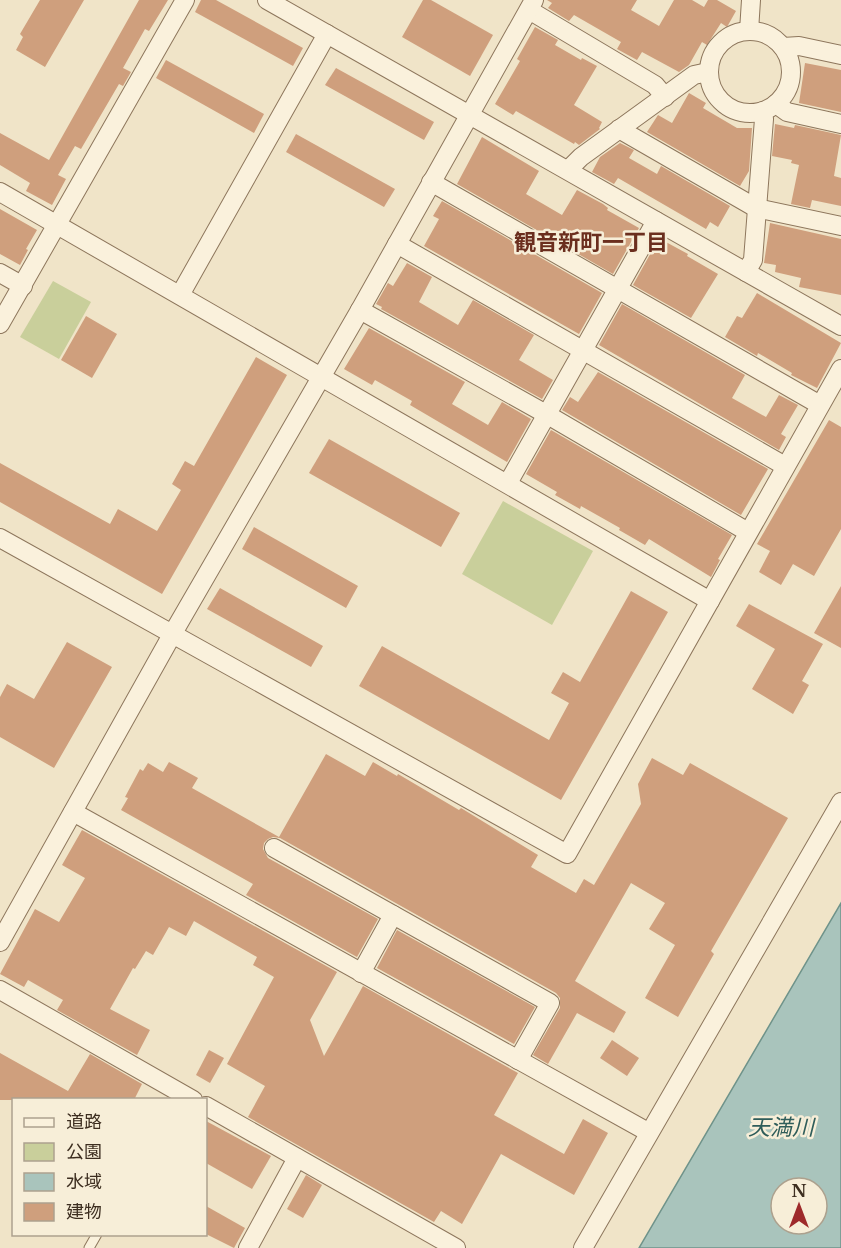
<svg xmlns="http://www.w3.org/2000/svg" width="841" height="1248" font-family="'Libre Baskerville','Noto Sans JP',serif">
	<style>
		.green { fill: #c9cf9b }
		.water { fill: #a9c4bc; stroke: #6f938a; stroke-width: 1.5; fill-rule: evenodd }
		.building { fill: #cf9f7d }
		.lines { fill: none; stroke-linecap: round; stroke-linejoin: round }
		.lane-casing { stroke: #8d765c; stroke-width: 11 }
		.street-casing { stroke: #8d765c; stroke-width: 20 }
		.lane { stroke: #faf1dc; stroke-width: 9 }
		.street { stroke: #faf1dc; stroke-width: 18 }
		.labels { text-anchor: middle; stroke-width: 5; stroke-linejoin: round; paint-order: stroke }
		.neighbourhood-label { font-size: 22px; font-weight: bold; fill: #6b2e1e; stroke: #f7eed8 }
		.water-label { font-size: 22px; font-style: italic; fill: #2f5d5a; stroke: #f7eed8 }
	</style>
	<rect width="100%" height="100%" fill="#f0e4c8"/>
	<!-- green -->
	<g class="green">
		<path d="M53 281 91 302 59 359 20 337Z"/>
		<path d="M503 501 593 551 552 625 462 574Z"/>
	</g>
	<!-- water -->
	<path class="water" d="M841 903V1248H639ZM781 1188H817V1224H781Z"/>
	<!-- building -->
	<g class="building">
		<path d="M40 0H84L45 67 16 50 23 37 20 34Z"/>
		<path d="M139 0H168L149 31 145 29 123 68 131 72 123 86 119 84 81 149 75 146 58 175 66 179 52 205 26 191 30 183 0 165V133L49 160Z"/>
		<path d="M201 0H216L303 48 293 66 195 12Z"/>
		<path d="M423 0H431L493 35 470 76 402 37Z"/>
		<path d="M547 0H637L631 10 659 26 674 0H692L704 7 708 0H717L736 11 727 27 721 23 707 45 702 42 689 65 679 72 642 52 637 60 617 49 621 42 574 15 569 21 548 8 552 3Z"/>
		<path d="M535 27 558 40 555 45 581 60 582 58 597 66 574 105 602 122 599 128 600 129 579 145 575 142 574 144 516 111 513 115 495 104 520 61 517 59Z"/>
		<path d="M166 60 264 114 254 133 156 78Z"/>
		<path d="M805 63 841 70V112L799 103Z"/>
		<path d="M336 68 434 122 424 140 325 85Z"/>
		<path d="M689 93 706 103 703 108 737 128H752L749 171 740 186 647 132 658 115 672 123Z"/>
		<path d="M775 124 794 128 795 125 841 135 834 176 841 178V206L812 200 810 208 791 204 799 165 791 163 792 160 772 156Z"/>
		<path d="M296 134 395 189 384 207 286 152Z"/>
		<path d="M482 137 539 171 526 194 562 215 577 190 603 204 608 208 607 210 639 228 613 274 457 184Z"/>
		<path d="M620 143 634 150 629 158 657 174 661 166 730 206 718 227 710 222 706 229 618 178 614 184 592 172 600 157Z"/>
		<path d="M442 201 602 293 579 334 424 246 439 219 433 216Z"/>
		<path d="M0 209 37 230 26 249 28 250 20 265 0 254Z"/>
		<path d="M770 223 841 239V295L799 287 801 278 775 272 776 265 764 263Z"/>
		<path d="M658 240 663 243 664 241 688 254 687 256 718 274 691 318 633 285Z"/>
		<path d="M407 263 432 277 419 302 458 325 473 300 534 335 519 360 553 380 542 399 381 309 382 307 376 304 388 283 393 286Z"/>
		<path d="M757 293 841 343 817 388 791 375 792 373 758 353 757 356 725 337 737 316 742 318Z"/>
		<path d="M622 304 745 375 732 398 766 417 779 395 798 405 781 434 786 437 779 450 599 345Z"/>
		<path d="M86 316 117 334 92 378 61 360Z"/>
		<path d="M369 328 465 382 452 404 488 425 502 402 531 419 507 462 410 405 412 401 375 380 372 385 344 369Z"/>
		<path d="M256 357 287 375 162 594 0 502V463L110 524 118 509 157 531 181 490 172 484 185 461 194 466Z"/>
		<path d="M598 372 768 469 741 515 562 410 570 397 578 402Z"/>
		<path d="M829 420 841 427V529L814 576 793 564 781 585 759 572 770 551 757 544Z"/>
		<path d="M551 430 732 535 718 559 720 560 711 577 649 539 645 545 619 530 620 528 581 506 580 509 555 495 557 492 526 474Z"/>
		<path d="M329 439 460 513 441 547 309 473Z"/>
		<path d="M254 527 358 586 346 608 242 549Z"/>
		<path d="M841 586V648L814 633Z"/>
		<path d="M220 588 323 646 311 667 207 609Z"/>
		<path d="M631 591 668 612 561 800 359 686 382 646 549 740 569 703 551 693 563 672 580 682Z"/>
		<path d="M749 604 823 644 802 681 809 685 793 714 752 689 775 649 736 626Z"/>
		<path d="M67 642 112 667 54 768 0 737V697L7 684 34 699Z"/>
		<path d="M326 754 365 776 373 762 397 776 398 774 459 810 461 808 538 855 531 867 576 893 584 879 594 885 641 804 638 784 652 758 683 775 690 763 788 818 711 951 714 954 678 1017 645 998 675 945 649 929 665 903 631 883 575 981 626 1012 614 1033 577 1013 548 1064 533 1055 560 1008V998L556 993 280 838 273 837 268 839 264 843 263 849 268 858 378 919 357 957 246 895 253 884 121 810 128 798 125 797 140 769 143 771 148 763 163 772 169 762 198 778 192 788 279 837Z"/>
		<path d="M82 830 337 972 310 1020 324 1056 363 986 518 1073 494 1115 564 1154 583 1119 608 1133 574 1195 501 1154 462 1224 441 1211 434 1222 248 1117 265 1086 227 1064 274 977 253 965 257 957 194 921 186 936 169 927 153 955 146 951 135 969 133 968 110 1009 150 1030 137 1055 57 1010 63 1000 28 980 24 987 0 974 35 909 59 922 85 878 62 865Z"/>
		<path d="M397 930 535 1007 514 1044 377 968Z"/>
		<path d="M612 1040 639 1058 627 1076 600 1058Z"/>
		<path d="M209 1050 224 1058 210 1083 196 1075Z"/>
		<path d="M0 1053 68 1091 90 1054 142 1084 134 1100H0Z"/>
		<path d="M206 1121 271 1156 252 1189 206 1163Z"/>
		<path d="M306 1175 322 1185 303 1218 287 1209Z"/>
		<path d="M206 1206 245 1228 234 1248 206 1234Z"/>
	</g>
	<g class="lines">
		<defs>
			<path id="lane" d="M89 1248 97 1234"/>
			<g id="street">
				<path d="M267 0 841 326"/>
				<path d="M529 10 655 85 665 97"/>
				<path d="M749 31 751 0"/>
				<circle cx="750" cy="72" r="41"/>
				<path d="M783 47 799 46 841 55"/>
				<path d="M776 104 787 112 841 124"/>
				<path d="M619 129 756 208 841 226"/>
				<path d="M568 170 581 157 694 75 708 72"/>
				<path d="M431 182 820 405"/>
				<path d="M0 192 710 601"/>
				<path d="M397 244 785 466"/>
				<path d="M746 272 753 260 764 119 763 111"/>
				<path d="M0 273 23 286"/>
				<path d="M180 295 327 34"/>
				<path d="M360 310 546 414 748 532"/>
				<path d="M0 324 185 0"/>
				<path d="M508 483 656 221"/>
				<path d="M0 538 567 854 841 369"/>
				<path d="M73 812 648 1132"/>
				<path d="M274 848 550 1003 518 1060"/>
				<path d="M0 942 173 633 360 310 534 0"/>
				<path d="M361 973 393 915"/>
				<path d="M0 990 193 1100"/>
				<path d="M206 1106 456 1248"/>
				<path d="M248 1248 297 1158"/>
				<path d="M583 1248 841 802"/>
			</g>
		</defs>
		<!-- lane casing -->
		<use href="#lane" class="lane-casing"/>
		<!-- street casing -->
		<use href="#street" class="street-casing"/>
		<!-- lane -->
		<use href="#lane" class="lane"/>
		<!-- street -->
		<use href="#street" class="street"/>
	</g>
	<g class="labels">
		<!-- neighbourhood labels -->
		<g class="neighbourhood-label">
			<text x="591" y="250">観音新町一丁目</text>
		</g>
		<!-- water labels -->
		<g class="water-label">
			<text x="781" y="1135">天満川</text>
		</g>
	</g>
	<!-- legend -->
	<rect x="12" y="1098" width="195" height="138" fill="#f7eed8" stroke="#ada18e" stroke-width="1.5"/>
	<rect x="24" y="1118" width="30" height="9" fill="#faf1dc" stroke="#ada18e" stroke-width="1.5"/>
	<text x="66" y="1128" font-size="18" fill="#3d2e20">道路</text>
	<rect x="24" y="1143" width="30" height="18" fill="#c9cf9b" stroke="#ada18e" stroke-width="1.5"/>
	<text x="66" y="1158" font-size="18" fill="#3d2e20">公園</text>
	<rect x="24" y="1173" width="30" height="18" fill="#a9c4bc" stroke="#ada18e" stroke-width="1.5"/>
	<text x="66" y="1188" font-size="18" fill="#3d2e20">水域</text>
	<rect x="24" y="1203" width="30" height="18" fill="#cf9f7d" stroke="#ada18e" stroke-width="1.5"/>
	<text x="66" y="1218" font-size="18" fill="#3d2e20">建物</text>
	<!-- north arrow -->
	<g transform="translate(799 1206)"><circle r="28" fill="#f7eed8" stroke="#ada18e" stroke-width="1.5"/>
	<path d="M0-4.5L10 22L0 15L-10 22Z" fill="#9e2a2b"/>
	<text y="-9" font-size="16" font-weight="bold" text-anchor="middle" fill="#3d2e20">N</text>
	</g>
</svg>
